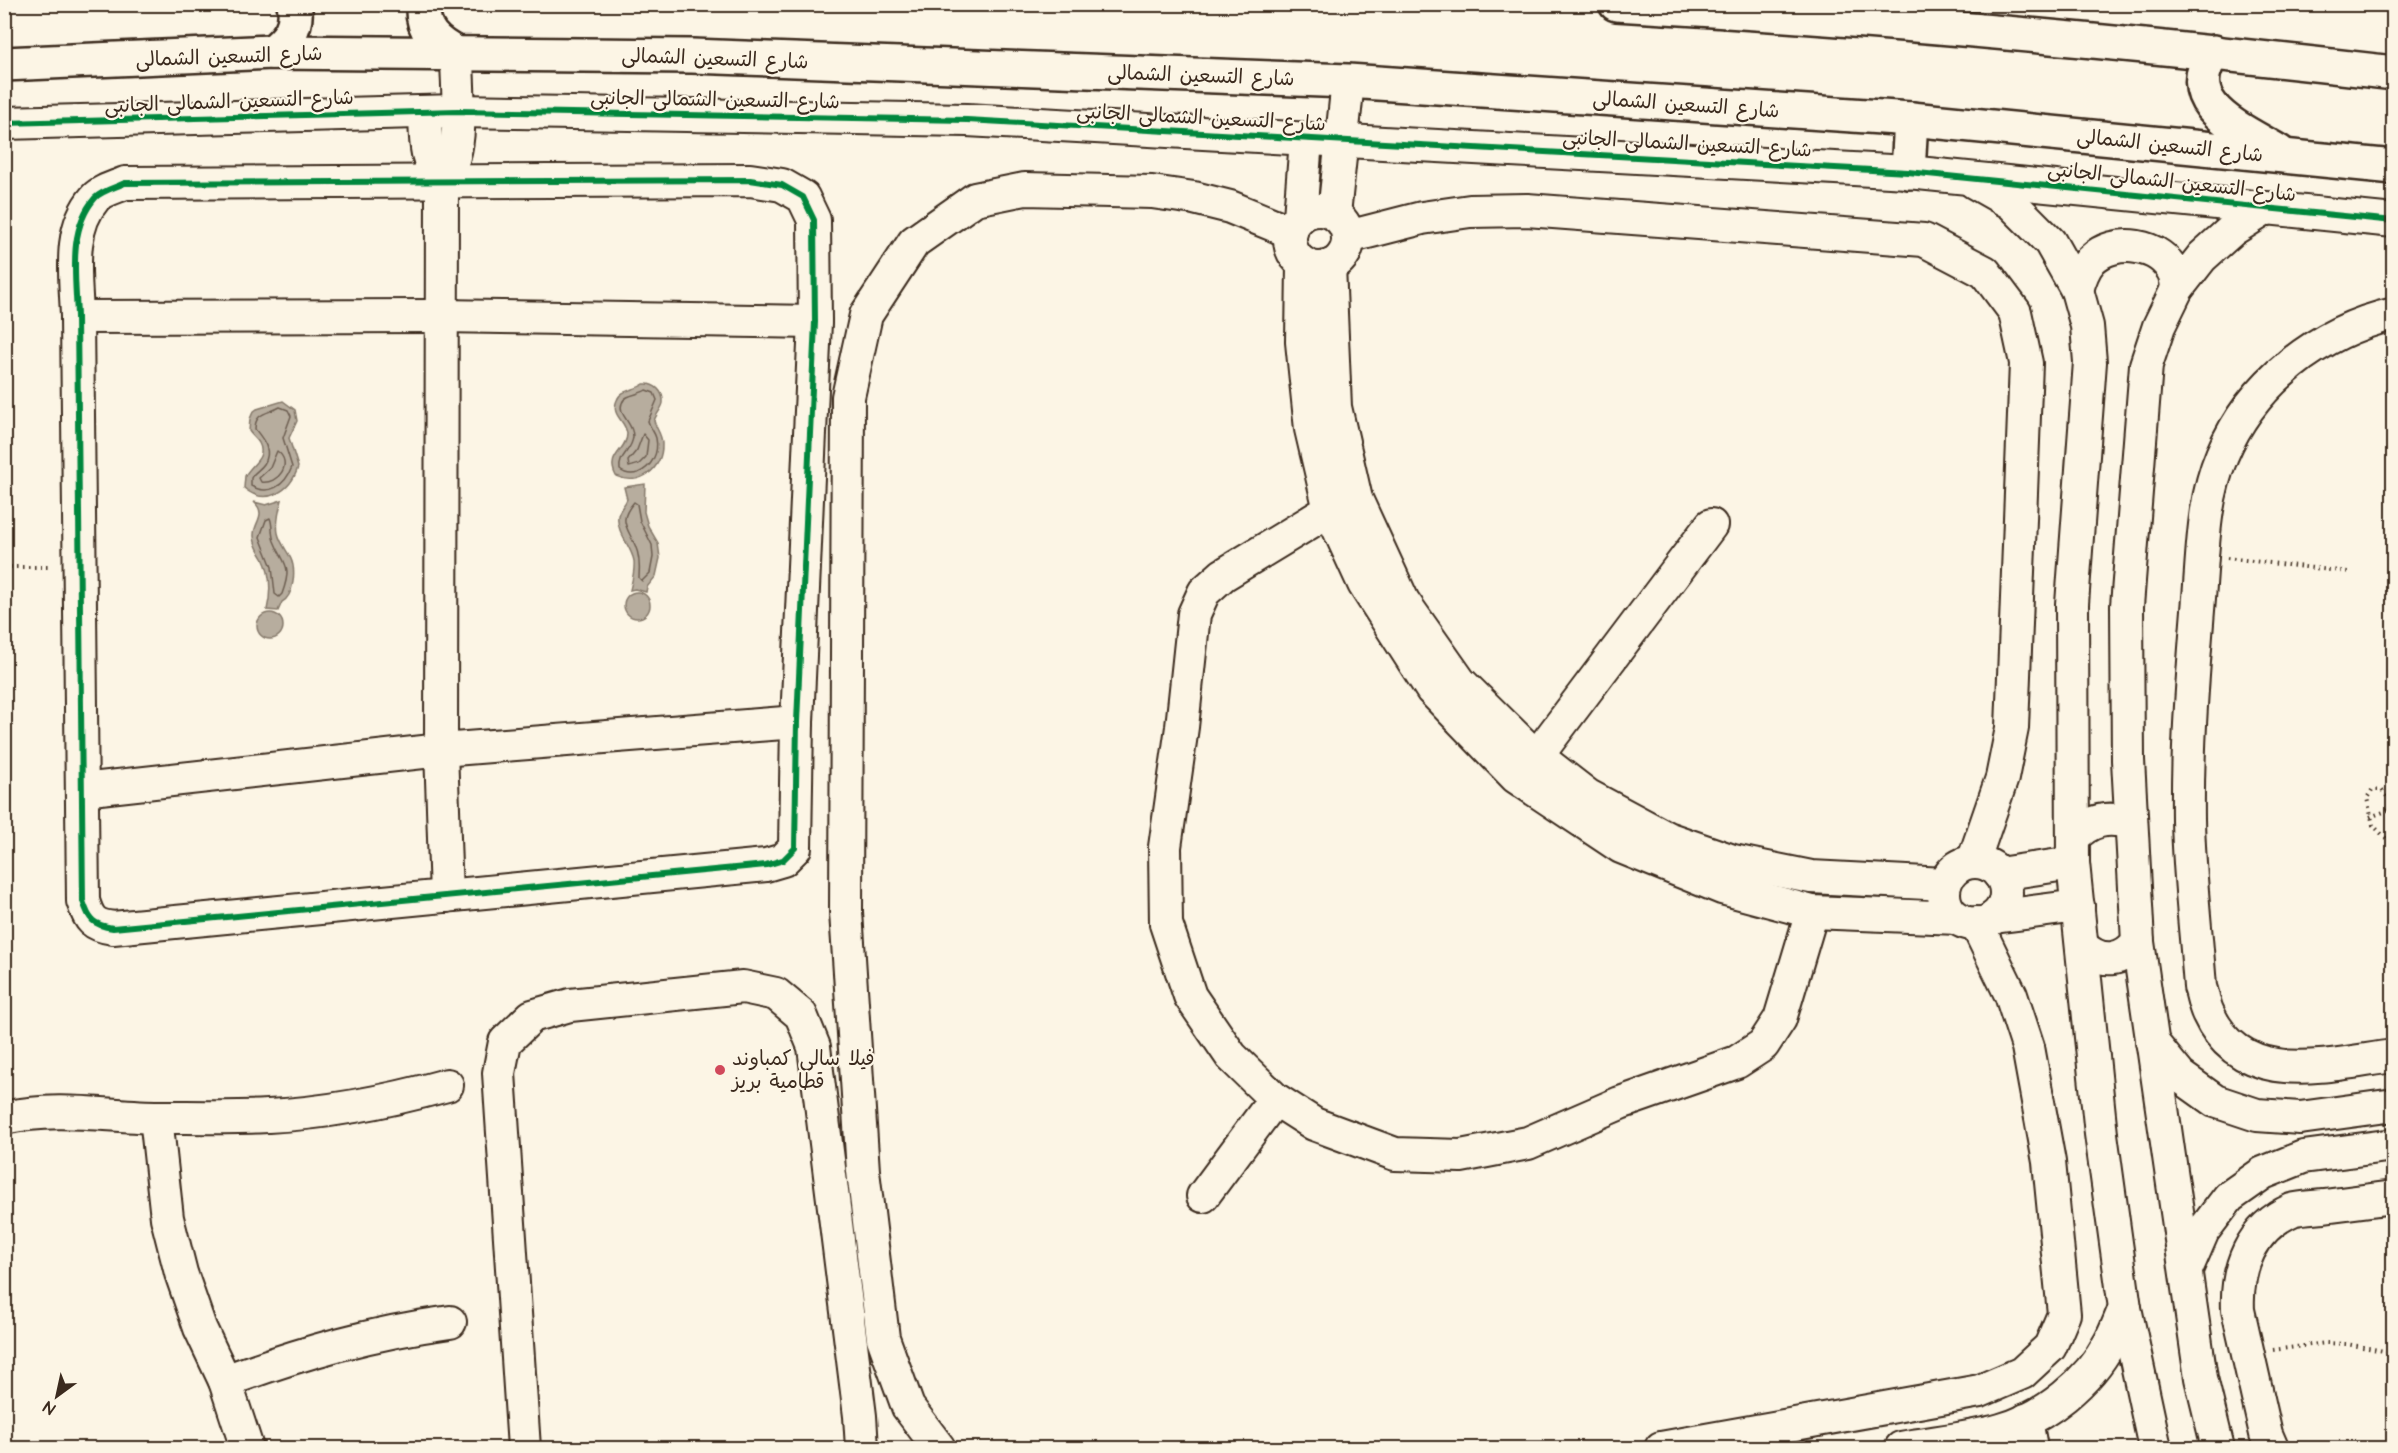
<svg xmlns="http://www.w3.org/2000/svg" width="2398" height="1453" font-family="'Architects Daughter','Playpen Sans Arabic',sans-serif">
	<style>
		.water { fill: #b7ad9e; stroke: #85796b; stroke-width: 1.5 }
		.lines { fill: none; stroke-linecap: round; stroke-linejoin: round }
		.shore { stroke: #6d5e51; stroke-width: 1.5 }
		.minor-casing { stroke: #3b2a1e; stroke-width: 36 }
		.major-casing { stroke: #3b2a1e; stroke-width: 38 }
		.path { stroke: #3b2a1e; stroke-width: 4; stroke-dasharray: 1.5 4.5; stroke-linecap: butt }
		.minor { stroke: #fcf5e5; stroke-width: 32 }
		.major { stroke: #fcf5e5; stroke-width: 33 }
		.cycleway-casing { stroke: #fcf5e5; stroke-width: 10 }
		.cycleway { stroke: #00873e; stroke-width: 6 }
		.poi-dot { fill: #d1495b; stroke: #fcf5e5; stroke-width: 2 }
		.labels { text-anchor: middle; stroke-width: 4.5; stroke-linejoin: round; paint-order: stroke }
		.street-label { font-size: 20px; fill: #3b2a1e; stroke: #fcf5e5 }
		.poi-label { font-size: 20px; fill: #3b2a1e; stroke: #fcf5e5; text-anchor: start }
	</style>
	<rect width="100%" height="100%" fill="#fcf5e5"/>
	<filter id="ink" filterUnits="userSpaceOnUse"><feTurbulence type="fractalNoise" baseFrequency=".0167" numOctaves="2"/><feDisplacementMap in="SourceGraphic" scale="12" xChannelSelector="R" yChannelSelector="G"/><feConvolveMatrix kernelMatrix="1 2 1 2 8 2 1 2 1" color-interpolation-filters="sRGB"/></filter>
	<g filter="url(#ink)">
		<!-- water -->
		<g class="water">
			<path d="M644 384C654 383 664 391 663 403 662 409 656 414 654 421 656 429 662 434 662 444 663 469 640 487 616 476 605 455 627 451 627 434 626 420 610 416 617 400 621 389 634 391 644 384Z"/>
			<path d="M283 401 295 410 297 421 289 438 298 467C291 491 266 507 244 488L245 476C251 464 267 458 259 443 256 438 252 436 249 431L250 419 253 412 257 409Z"/>
			<path d="M645 484 644 512 648 526 658 543 660 558 656 576 647 587 646 592 635 589 630 590C632 581 635 571 634 561 631 545 616 533 618 516 619 509 625 505 627 499L624 487Z"/>
			<path d="M282 500C279 510 276 522 278 533 280 543 287 550 291 559 296 570 294 596 282 602L278 611 267 610C271 593 271 574 263 558 259 551 254 545 254 536 253 523 268 515 254 502L266 505Z"/>
			<circle cx="637" cy="605" r="13"/>
			<circle cx="270" cy="626" r="13"/>
		</g>
		<g class="lines">
			<!-- shore -->
			<g class="shore">
				<path d="M646 390 654 393 657 400 648 421C650 428 654 431 656 438 659 453 652 467 638 473 631 475 625 474 620 470 618 455 632 451 633 437 634 423 617 415 622 403 625 394 639 395 646 390Z"/>
				<path d="M280 407 288 410 291 416 283 438 292 467C285 486 269 496 251 486V478C254 472 260 470 264 464 273 451 263 439 255 429 255 412 268 414 280 407Z"/>
				<path d="M643 434 648 440 646 457 639 464 629 467 628 461 637 450Z"/>
				<path d="M277 451C294 463 278 485 261 482L259 478 270 468Z"/>
				<path d="M634 502 637 504 640 521 652 545 653 557 650 573 642 581 639 578C640 566 640 556 635 545 626 525 618 521 634 502Z"/>
				<path d="M270 518C273 525 271 533 274 541 284 566 293 564 282 594L279 597 275 594 272 567 260 537 266 520Z"/>
			</g>
			<defs>
				<g id="minor">
					<path d="M425 112C426 141 424 158 442 183"/>
					<path d="M4 123 457 111 967 120 1908 172 2394 221"/>
					<path d="M750 180 782 185 803 197 814 220 815 322 797 722 795 848 783 860 766 865 113 928C93 925 89 920 83 901L77 317C76 278 67 230 95 198 101 191 116 187 125 183Z"/>
					<path d="M1974 182 2011 203 2050 242 2077 290 2087 326 2090 362 2072 604 2073 863 2101 1134 2125 1308 2155 1448"/>
					<circle cx="1319" cy="239" r="29"/>
					<path d="M1334 214 1348 81"/>
					<path d="M1300 217 1306 140"/>
					<path d="M1348 237 1422 218 1470 211 1527 210 1924 240 1985 272 2015 312 2026 363 2012 728 2002 778 1973 862"/>
					<path d="M1303 263 1302 342 1311 429 1330 510 1364 584 1432 690 1516 777 1621 847 1722 888 1812 912 1958 918"/>
					<path d="M1329 266 1335 407 1356 499 1403 601 1460 682 1529 750 1587 795 1667 838 1733 861 1811 877 1945 884"/>
					<path d="M2077 290C2080 279 2083 269 2091 260 2114 237 2162 243 2175 275 2176 280 2177 285 2177 289"/>
					<path d="M2394 314C2319 331 2252 383 2222 455 2203 500 2203 550 2199 598 2193 671 2187 745 2188 819 2189 875 2196 931 2200 987 2203 995 2204 1005 2208 1013 2243 1090 2328 1064 2394 1056"/>
					<path d="M77 317 441 316 815 322"/>
					<path d="M1330 510 1223 575 1204 592 1194 614 1182 727 1165 847 1166 924 1190 996 1231 1056 1275 1099 1314 1124 1395 1154 1461 1156 1528 1143 1620 1103 1737 1062 1763 1045 1780 1019 1812 912"/>
					<path d="M1537 756 1711 525"/>
					<path d="M82 790 441 750 797 722"/>
					<path d="M2073 838C2089 820 2108 816 2130 823"/>
					<circle cx="1975" cy="893" r="31"/>
					<path d="M1999 874 2073 863"/>
					<path d="M446 896 441 750 442 183C466 150 457 93 457 54"/>
					<path d="M1994 917 2078 906"/>
					<path d="M2082 946C2101 964 2122 962 2138 942"/>
					<path d="M2152 1042 2180 1076 2215 1101 2257 1115 2300 1118 2394 1105"/>
					<path d="M156 1117 167 1218 181 1273 200 1328 225 1381 247 1448"/>
					<path d="M4 1118C56 1106 107 1116 159 1117 195 1117 232 1118 268 1116 329 1113 389 1101 447 1085"/>
					<path d="M1203 1196 1275 1099"/>
					<path d="M2186 1270 2203 1231 2229 1197 2263 1173 2303 1157 2394 1145"/>
					<path d="M225 1381C301 1353 370 1333 450 1322"/>
					<path d="M2026 1420 2031 1448"/>
					<path d="M524 1448 499 1073 505 1042 532 1016 570 1005 743 987 776 994 801 1015 814 1047 860 1416 862 1448"/>
					<path d="M939 1448 908 1407 883 1338 863 1171 846 912 848 397 866 315 914 242 975 199 1025 189 1152 192 1194 198 1230 207 1291 232"/>
					<path d="M1661 1448 1980 1391 2022 1373 2050 1347 2064 1314 2049 1162 2028 1047 2011 995 1976 923"/>
					<path d="M1901 1448C1934 1442 1969 1439 2001 1430 2045 1418 2089 1382 2110 1342 2116 1331 2120 1319 2125 1308"/>
					<path d="M2218 1448 2201 1378 2138 942 2128 760 2127 606 2146 365 2159 326 2177 289 2202 257 2232 230 2267 208"/>
					<path d="M2272 1448 2266 1434 2238 1310C2236 1268 2251 1228 2292 1210 2301 1207 2314 1207 2324 1206 2347 1203 2370 1200 2394 1197"/>
				</g>
				<g id="major">
					<path d="M423 4C421 31 436 43 457 54"/>
					<path d="M1616 4C1876 19 2135 43 2394 73"/>
					<path d="M272 52C288 40 299 26 294 4"/>
					<path d="M2214 52C2176 104 2241 129 2279 152"/>
					<path d="M4 64 272 52 692 56 1348 81 1911 119 2394 167"/>
					<path d="M1908 172 1911 119"/>
				</g>
			</defs>
			<!-- minor casing -->
			<use href="#minor" class="minor-casing"/>
			<!-- major casing -->
			<use href="#major" class="major-casing"/>
			<!-- path -->
			<g class="path">
				<path d="M2227 558 2348 572"/>
				<path d="M4 567H51"/>
				<path d="M2394 806 2382 790H2372L2367 798 2373 825 2394 847"/>
				<path d="M2370 817 2394 808"/>
				<path d="M2273 1350 2326 1343 2347 1344 2394 1353"/>
			</g>
			<!-- minor -->
			<use href="#minor" class="minor"/>
			<!-- major -->
			<use href="#major" class="major"/>
			<defs>
				<g id="cycleway">
					<path d="M4 123 457 111 967 120 1908 172 2394 221"/>
					<path d="M750 180 782 185 803 197 814 220 815 322 797 722 795 848 783 860 766 865 113 928C93 925 89 920 83 901L77 317C76 278 67 230 95 198 101 191 116 187 125 183Z"/>
				</g>
			</defs>
			<!-- cycleway casing -->
			<use href="#cycleway" class="cycleway-casing"/>
			<!-- cycleway -->
			<use href="#cycleway" class="cycleway"/>
		</g>
	</g>
	<!-- markers -->
	<circle class="poi-dot" cx="720" cy="1070" r="6"/>
	<g class="labels">
		<!-- street labels -->
		<g class="street-label">
			<text transform="translate(229 56) rotate(-2)" y="7">شارع التسعين الشمالى</text>
			<text transform="translate(715 58) rotate(2)" y="7">شارع التسعين الشمالى</text>
			<text transform="translate(1201 75) rotate(2)" y="7">شارع التسعين الشمالى</text>
			<text transform="translate(715 99) rotate(1)" y="7">شارع التسعين الشمالى الجانبى</text>
			<text transform="translate(229 101) rotate(-2)" y="7">شارع التسعين الشمالى الجانبى</text>
			<text transform="translate(1686 104) rotate(4)" y="7">شارع التسعين الشمالى</text>
			<text transform="translate(1201 117) rotate(3)" y="7">شارع التسعين الشمالى الجانبى</text>
			<text transform="translate(1687 143) rotate(3)" y="7">شارع التسعين الشمالى الجانبى</text>
			<text transform="translate(2170 145) rotate(6)" y="7">شارع التسعين الشمالى</text>
			<text transform="translate(2172 181) rotate(6)" y="7">شارع التسعين الشمالى الجانبى</text>
		</g>
		<!-- poi labels -->
		<g class="poi-label">
			<text x="732" y="1065">فيلا سالى كمباوند<tspan x="732" dy="23">قطامية بريز</tspan></text>
		</g>
	</g>
	<!-- margin -->
	<rect width="2398" height="1453" fill="none" stroke="#fcf5e5" stroke-width="24"/>
	<rect x="12" y="12" width="2374" height="1429" fill="none" stroke="#3b2a1e" stroke-width="2" filter="url(#ink)"/>
	<!-- north arrow -->
	<g transform="translate(57 1396) rotate(213)" stroke="#fcf5e5" stroke-width="4.5" paint-order="stroke">
	<path d="M0-4.5L10 22L0 15L-10 22Z" fill="#3b2a1e"/>
	<text y="-9" font-size="16" font-weight="bold" text-anchor="middle" fill="#3b2a1e">N</text>
	</g>
</svg>
